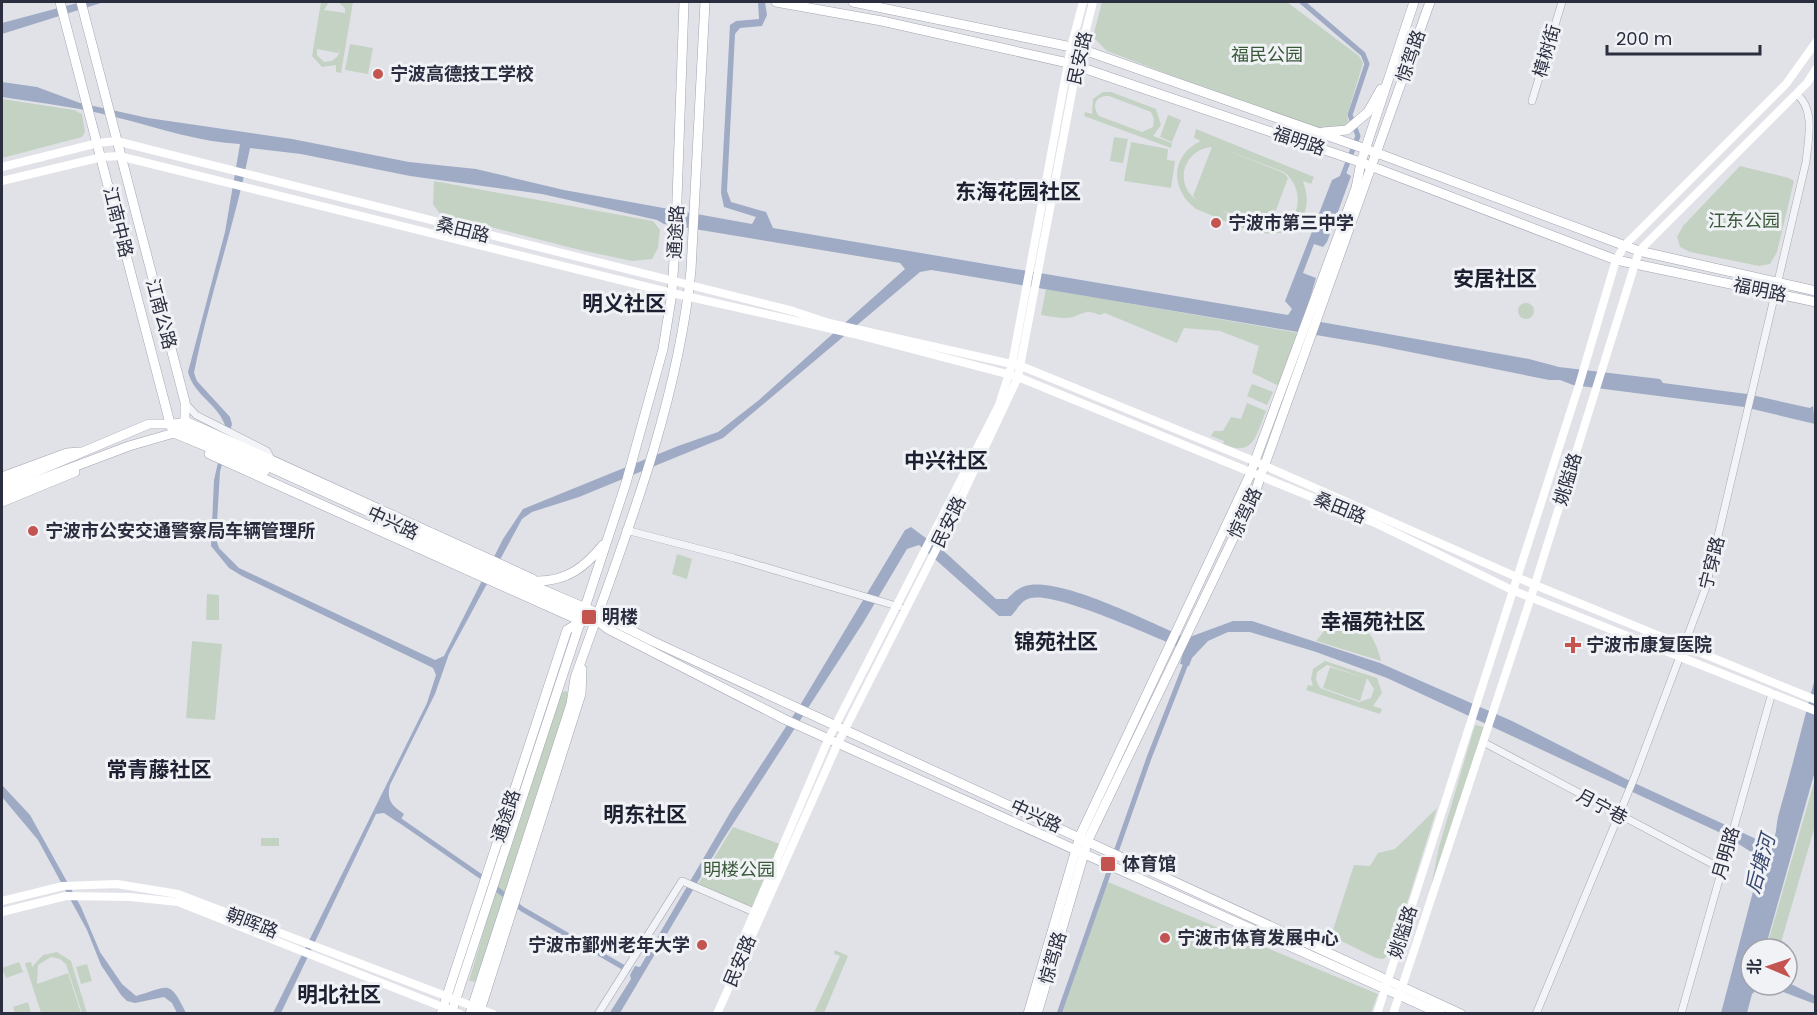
<svg xmlns="http://www.w3.org/2000/svg" width="1817" height="1015" font-family="Poppins,'Noto Sans SC',sans-serif">
	<style>
		.green { fill: #c4d2c3; fill-rule: evenodd }
		.water { fill: #9fabc5; fill-rule: evenodd }
		.lines { fill: none; stroke-linecap: round; stroke-linejoin: round }
		.canal { stroke: #9fabc5; stroke-width: 5 }
		.tertiary-casing { stroke: #a7a8b2; stroke-width: 8 }
		.primary-casing { stroke: #a1a5b3; stroke-width: 10 }
		.tertiary { stroke: #f3f4f7; stroke-width: 7 }
		.secondary { stroke: #fff; stroke-width: 8 }
		.primary { stroke: #fff; stroke-width: 9 }
		.poi-dot { fill: #c35450; stroke: #f0f2f6; stroke-width: 2 }
		.labels { text-anchor: middle; stroke-width: 6; stroke-linejoin: round; paint-order: stroke }
		.street-label { font-size: 18px; fill: #2b2e3f; stroke: #f0f2f6 }
		.park-label { font-size: 18px; fill: #395939; stroke: #f0f2f6 }
		.poi-label { font-size: 18px; font-weight: bold; fill: #2b2e3f; stroke: #f0f2f6; text-anchor: start }
		.water-label { font-size: 20px; font-style: italic; fill: #38476f; stroke: #f0f2f6 }
		.quarter-label { font-size: 21px; font-weight: bold; fill: #1d2030; stroke: #f0f2f6 }
	</style>
	<rect width="100%" height="100%" fill="#e1e2e8"/>
	<!-- green -->
	<g class="green">
		<path d="M321 2H329L324 10 345 13V8L338 2H353L341 73 336 72V65L322 67 312 56ZM340 47 338 56 332 61 324 62 317 55V49L338 53Z"/>
		<path d="M1102 2H1287L1359 56 1363 63 1347 116 1350 127 1318 131 1107 51 1093 37Z"/>
		<path d="M350 44 373 48 368 74 345 70Z"/>
		<path d="M1103 92H1111L1156 109 1161 125 1153 136 1172 143 1171 148 1084 116 1085 112 1092 114 1093 99ZM1109 96 1151 112 1154 119 1153 127 1142 132 1099 116C1091 105 1096 95 1109 96Z"/>
		<path d="M2 99 74 110 82 114 85 132 82 137 2 158Z"/>
		<path d="M1168 115 1181 120 1172 142 1160 137Z"/>
		<path d="M1196 129 1314 177 1311 184 1303 181C1308 195 1309 209 1300 221 1277 251 1225 220 1196 209 1170 190 1170 155 1201 141L1194 138ZM1212 147 1193 196 1197 200C1173 184 1184 149 1212 147ZM1221 148 1284 172C1306 189 1302 227 1270 227 1254 227 1235 216 1220 210L1270 226 1288 178 1284 173Z"/>
		<path d="M1114 137 1128 139 1123 163 1110 161Z"/>
		<path d="M1131 142 1168 149 1167 160 1175 161 1171 188 1124 181Z"/>
		<path d="M1740 166 1789 178 1794 181 1777 252 1770 264 1759 266 1690 252 1680 247 1677 237 1683 226Z"/>
		<path d="M434 181 653 221 660 230 658 248 652 259 632 261 580 250 440 214 433 204Z"/>
		<path d="M1046 289 1299 333 1282 381 1277 385 1252 373 1259 346 1220 331 1184 328 1177 343 1105 313 1099 315C1084 307 1080 318 1066 318 1058 318 1049 316 1041 315Z"/>
		<circle cx="1526" cy="311" r="8"/>
		<path d="M1252 384 1273 392 1267 405 1247 396Z"/>
		<path d="M1247 403 1266 411C1256 435 1254 458 1223 444L1224 441 1211 436 1214 431H1223L1231 417 1241 419Z"/>
		<path d="M677 554 692 559 687 579 672 574Z"/>
		<path d="M207 594 219 595V620H206Z"/>
		<path d="M1345 618C1365 619 1377 643 1381 661L1316 641 1329 625Z"/>
		<path d="M192 641 222 644 215 720 186 718Z"/>
		<path d="M1325 661 1377 678 1382 693 1373 706 1382 709 1380 714 1306 690 1308 685 1313 686 1311 679 1313 669ZM1327 665 1365 678 1330 667 1323 688 1360 701 1367 678 1374 689 1371 698 1359 702 1320 688 1316 680 1317 672Z"/>
		<path d="M567 691 568 700 487 949 475 982 469 981 491 906 561 692Z"/>
		<path d="M1475 725 1484 727 1431 887 1439 847Z"/>
		<path d="M1815 779V826L1779 949H1766Z"/>
		<path d="M1437 808 1391 954 1383 959 1376 958 1331 936 1354 865 1370 866 1378 853 1395 849Z"/>
		<path d="M733 827 780 844 752 908 698 884Z"/>
		<rect x="261" y="838" width="18" height="8"/>
		<path d="M1108 882 1378 994 1371 1013H1060Z"/>
		<path d="M835 950 848 956 824 1013H814L840 956 834 954Z"/>
		<path d="M57 952 71 961 87 1013H82L66 964 60 959 51 957 38 965 37 984 68 973 81 1013H41L25 963 31 962 32 967 43 955Z"/>
		<path d="M19 962 23 972 6 978 2 968Z"/>
		<path d="M87 964 92 981 81 984 76 967Z"/>
		<path d="M28 1002 31 1013H15L13 1007Z"/>
	</g>
	<!-- water -->
	<g class="water">
		<path d="M81 2H104L2 34V23Z"/>
		<path d="M758 2H765L767 15 762 26 740 28 735 34 727 191 731 202 766 212 773 228 1288 315 1292 309 1285 301 1332 180 1346 173 1351 176 1327 242 1323 247 1314 244 1303 273 1316 278 1304 319 1529 359 1559 367 1660 379 1663 383 1747 394 1810 408 1813 406 1815 424 1744 407 1573 385 1560 380H1549L1375 345 950 273 931 270 920 272 723 438 579 497 532 512 522 519 449 654 435 694 390 785C386 800 392 806 404 814L399 823 384 813 376 814 281 1013H273L427 703 436 675 433 668 427 665 242 576 229 568 211 546 214 480 226 428C219 404 194 396 188 372L225 232 240 144C200 142 161 129 123 119 84 108 42 103 2 97V82L37 87 80 103 148 118 292 139 409 162 476 169 564 190 752 224 756 217 724 207 721 193 730 25 736 21 759 19ZM250 148 301 154 410 176 542 194 657 220 664 224 900 263 905 269 759 400 718 432 678 446 523 509 503 539 444 656 435 660 239 568 219 548 216 539 220 472 232 424 230 417 197 381 194 373C209 297 235 224 250 148Z"/>
		<path d="M911 527 946 553 996 599H1007C1014 592 1020 586 1030 585 1068 580 1150 623 1187 638L1233 621H1252L1380 663 1512 721 1630 781 1767 844H1772C1777 835 1776 823 1779 813 1792 768 1803 723 1815 678V771L1765 949H1751V985H1762L1752 994 1747 1013H1721L1760 865 1759 857 1723 834 1387 678 1316 652 1250 632H1228L1208 641 1192 658 1189 666 1180 664 1184 649C1153 637 1058 592 1031 598 1021 600 1018 609 1011 616H999L919 545 907 549 863 623 722 841 620 1013 609 1014 631 979 630 975 635 966 640 967 731 811 802 702 905 530Z"/>
		<path d="M2 785 30 815 81 907 100 952 122 984 136 996C169 987 169 978 186 1013H177L172 1003 164 997 135 1003 127 1001 121 995 101 965 87 930 38 840 2 797Z"/>
		<path d="M1787 982 1815 996V1004L1765 985H1787Z"/>
	</g>
	<g class="lines">
		<!-- canal -->
		<g class="canal">
			<path d="M1302 2 1363 54 1367 64 1350 115 1358 136 1341 180"/>
			<path d="M395 817 486 880"/>
			<path d="M493 886 522 909 628 970"/>
			<path d="M1059 1014 1149 758 1187 661"/>
		</g>
		<defs>
			<g id="tertiary">
				<path d="M1532 101 1562 2"/>
				<path d="M185 403 196 415 267 451 271 459"/>
				<path d="M626 530 734 558 900 607"/>
				<path d="M1483 742 1722 869"/>
				<path d="M598 1014 682 881 754 912"/>
				<path d="M1536 1014 1635 776 1706 587 1806 162C1808 141 1816 108 1796 94"/>
				<path d="M1681 1014 1772 693"/>
			</g>
			<g id="primary">
				<path d="M60 2 171 427"/>
				<path d="M81 2 185 402V427"/>
				<path d="M776 2 882 21 1068 63 1360 162 1616 260 1816 302"/>
				<path d="M853 2 1081 49 1377 153 1639 251 1816 291"/>
				<path d="M1323 132 1347 130 1368 112 1381 89"/>
				<path d="M175 424 187 422 201 428 533 579"/>
				<path d="M209 454 583 622"/>
				<path d="M2 477 67 453 80 452"/>
				<path d="M2 486 149 424H175L474 560 597 613 652 641 1461 1014"/>
				<path d="M2 494 129 446 174 433 265 471"/>
				<path d="M2 502 75 472"/>
				<path d="M382 524 469 566 595 619 608 629 784 719 1441 1014"/>
				<path d="M538 581C567 581 585 567 603 545"/>
				<path d="M441 1014 567 630 578 623"/>
				<path d="M451 1014 626 483 663 349 672 293 676 227 684 2"/>
				<path d="M470 1014 571 704 575 678C622 545 677 410 691 270L705 2"/>
				<path d="M479 1014 581 694 582 669"/>
				<path d="M1028 1014 1080 836 1249 477 1356 188 1361 162 1414 2"/>
				<path d="M1037 1014 1088 840 1254 495 1430 2"/>
			</g>
		</defs>
		<!-- tertiary casing -->
		<use href="#tertiary" class="tertiary-casing"/>
		<!-- primary casing -->
		<use href="#primary" class="primary-casing"/>
		<!-- tertiary -->
		<use href="#tertiary" class="tertiary"/>
		<!-- secondary -->
		<g class="secondary">
			<path d="M2 167 98 143 116 141 793 311 829 323 1021 366 1254 461 1535 585 1816 700"/>
			<path d="M2 181 102 157 119 156 672 293 854 334 1018 377 1375 523 1512 590 1816 711"/>
			<path d="M2 901 63 886 117 884 178 894 493 1014"/>
			<path d="M2 912 66 896 130 897 178 902 460 1014"/>
			<path d="M734 960 828 740 999 405 1012 364 1071 47 1083 2"/>
			<path d="M717 1014 838 743 947 528 1018 377 1077 66 1093 2"/>
			<path d="M1377 1014 1579 385 1616 260 1625 245 1786 84 1816 42"/>
			<path d="M1393 1014 1531 597 1639 251 1807 83 1816 69"/>
		</g>
		<!-- primary -->
		<use href="#primary" class="primary"/>
	</g>
	<!-- markers -->
	<g class="poi-dot">
		<circle cx="378" cy="74" r="6"/>
		<circle cx="1216" cy="223" r="6"/>
		<circle cx="33" cy="531" r="6"/>
		<rect x="581" y="609" width="16" height="16" rx="3"/>
		<path d="M1570 636h6v6h6v6h-6v6h-6v-6h-6v-6h6z"/>
		<rect x="1100" y="856" width="16" height="16" rx="3"/>
		<circle cx="1165" cy="938" r="6"/>
		<circle cx="702" cy="945" r="6"/>
	</g>
	<g class="labels">
		<!-- street labels -->
		<g class="street-label">
			<text transform="translate(1547 51) rotate(-74)" y="6">樟树街</text>
			<text transform="translate(1411 56) rotate(-71)" y="6">惊驾路</text>
			<text transform="translate(1080 58) rotate(-77)" y="6">民安路</text>
			<text transform="translate(1299 141) rotate(19)" y="6">福明路</text>
			<text transform="translate(118 222) rotate(76)" y="6">江南中路</text>
			<text transform="translate(463 230) rotate(14)" y="6">桑田路</text>
			<text transform="translate(676 232) rotate(-87)" y="6">通途路</text>
			<text transform="translate(1760 290) rotate(12)" y="6">福明路</text>
			<text transform="translate(161 314) rotate(75)" y="6">江南公路</text>
			<text transform="translate(1568 479) rotate(-73)" y="6">姚隘路</text>
			<text transform="translate(1340 508) rotate(22)" y="6">桑田路</text>
			<text transform="translate(1245 513) rotate(-65)" y="6">惊驾路</text>
			<text transform="translate(949 522) rotate(-64)" y="6">民安路</text>
			<text transform="translate(393 523) rotate(25)" y="6">中兴路</text>
			<text transform="translate(1712 563) rotate(-76)" y="6">宁穿路</text>
			<text transform="translate(1602 807) rotate(28)" y="6">月宁巷</text>
			<text transform="translate(506 816) rotate(-72)" y="6">通途路</text>
			<text transform="translate(1036 816) rotate(25)" y="6">中兴路</text>
			<text transform="translate(1726 853) rotate(-74)" y="6">月明路</text>
			<text transform="translate(252 923) rotate(21)" y="6">朝晖路</text>
			<text transform="translate(1403 932) rotate(-72)" y="6">姚隘路</text>
			<text transform="translate(1053 958) rotate(-74)" y="6">惊驾路</text>
			<text transform="translate(740 961) rotate(-67)" y="6">民安路</text>
		</g>
		<!-- park labels -->
		<g class="park-label">
			<text x="1267" y="61">福民公园</text>
			<text x="1744" y="227">江东公园</text>
			<text x="739" y="876">明楼公园</text>
		</g>
		<!-- poi labels -->
		<g class="poi-label">
			<text x="390" y="80">宁波高德技工学校</text>
			<text x="1228" y="229">宁波市第三中学</text>
			<text x="45" y="537">宁波市公安交通警察局车辆管理所</text>
			<text x="602" y="623">明楼</text>
			<text x="1586" y="651">宁波市康复医院</text>
			<text x="1122" y="870">体育馆</text>
			<text x="1177" y="944">宁波市体育发展中心</text>
			<text x="690" y="951" text-anchor="end">宁波市鄞州老年大学</text>
		</g>
		<!-- water labels -->
		<g class="water-label">
			<text transform="translate(1760 864) rotate(-74)" y="7">后塘河</text>
		</g>
		<!-- quarter labels -->
		<g class="quarter-label">
			<text x="1018" y="199">东海花园社区</text>
			<text x="1495" y="286">安居社区</text>
			<text x="624" y="311">明义社区</text>
			<text x="946" y="468">中兴社区</text>
			<text x="1373" y="629">幸福苑社区</text>
			<text x="1056" y="649">锦苑社区</text>
			<text x="159" y="777">常青藤社区</text>
			<text x="645" y="822">明东社区</text>
			<text x="339" y="1002">明北社区</text>
		</g>
	</g>
	<!-- border -->
	<rect width="1817" height="1015" fill="none" stroke="#2b2e3f" stroke-width="6"/>
	<!-- north arrow -->
	<g transform="translate(1769 967) rotate(272)"><circle r="28" fill="#f0f2f6" stroke="#a1a4ad" stroke-width="1.5"/>
	<path d="M0-4.5L10 22L0 15L-10 22Z" fill="#c35450"/>
	<text y="-9" font-size="16" font-weight="bold" text-anchor="middle" fill="#2b2e3f">北</text>
	</g>
	<!-- scale -->
	<path d="M1607 45v9h153v-9" fill="none" stroke="#2b2e3f" stroke-width="3"/>
	<text x="1616" y="45" font-size="18" fill="#2b2e3f" stroke="#f0f2f6" stroke-width="4.5" paint-order="stroke">200 m</text>
</svg>
